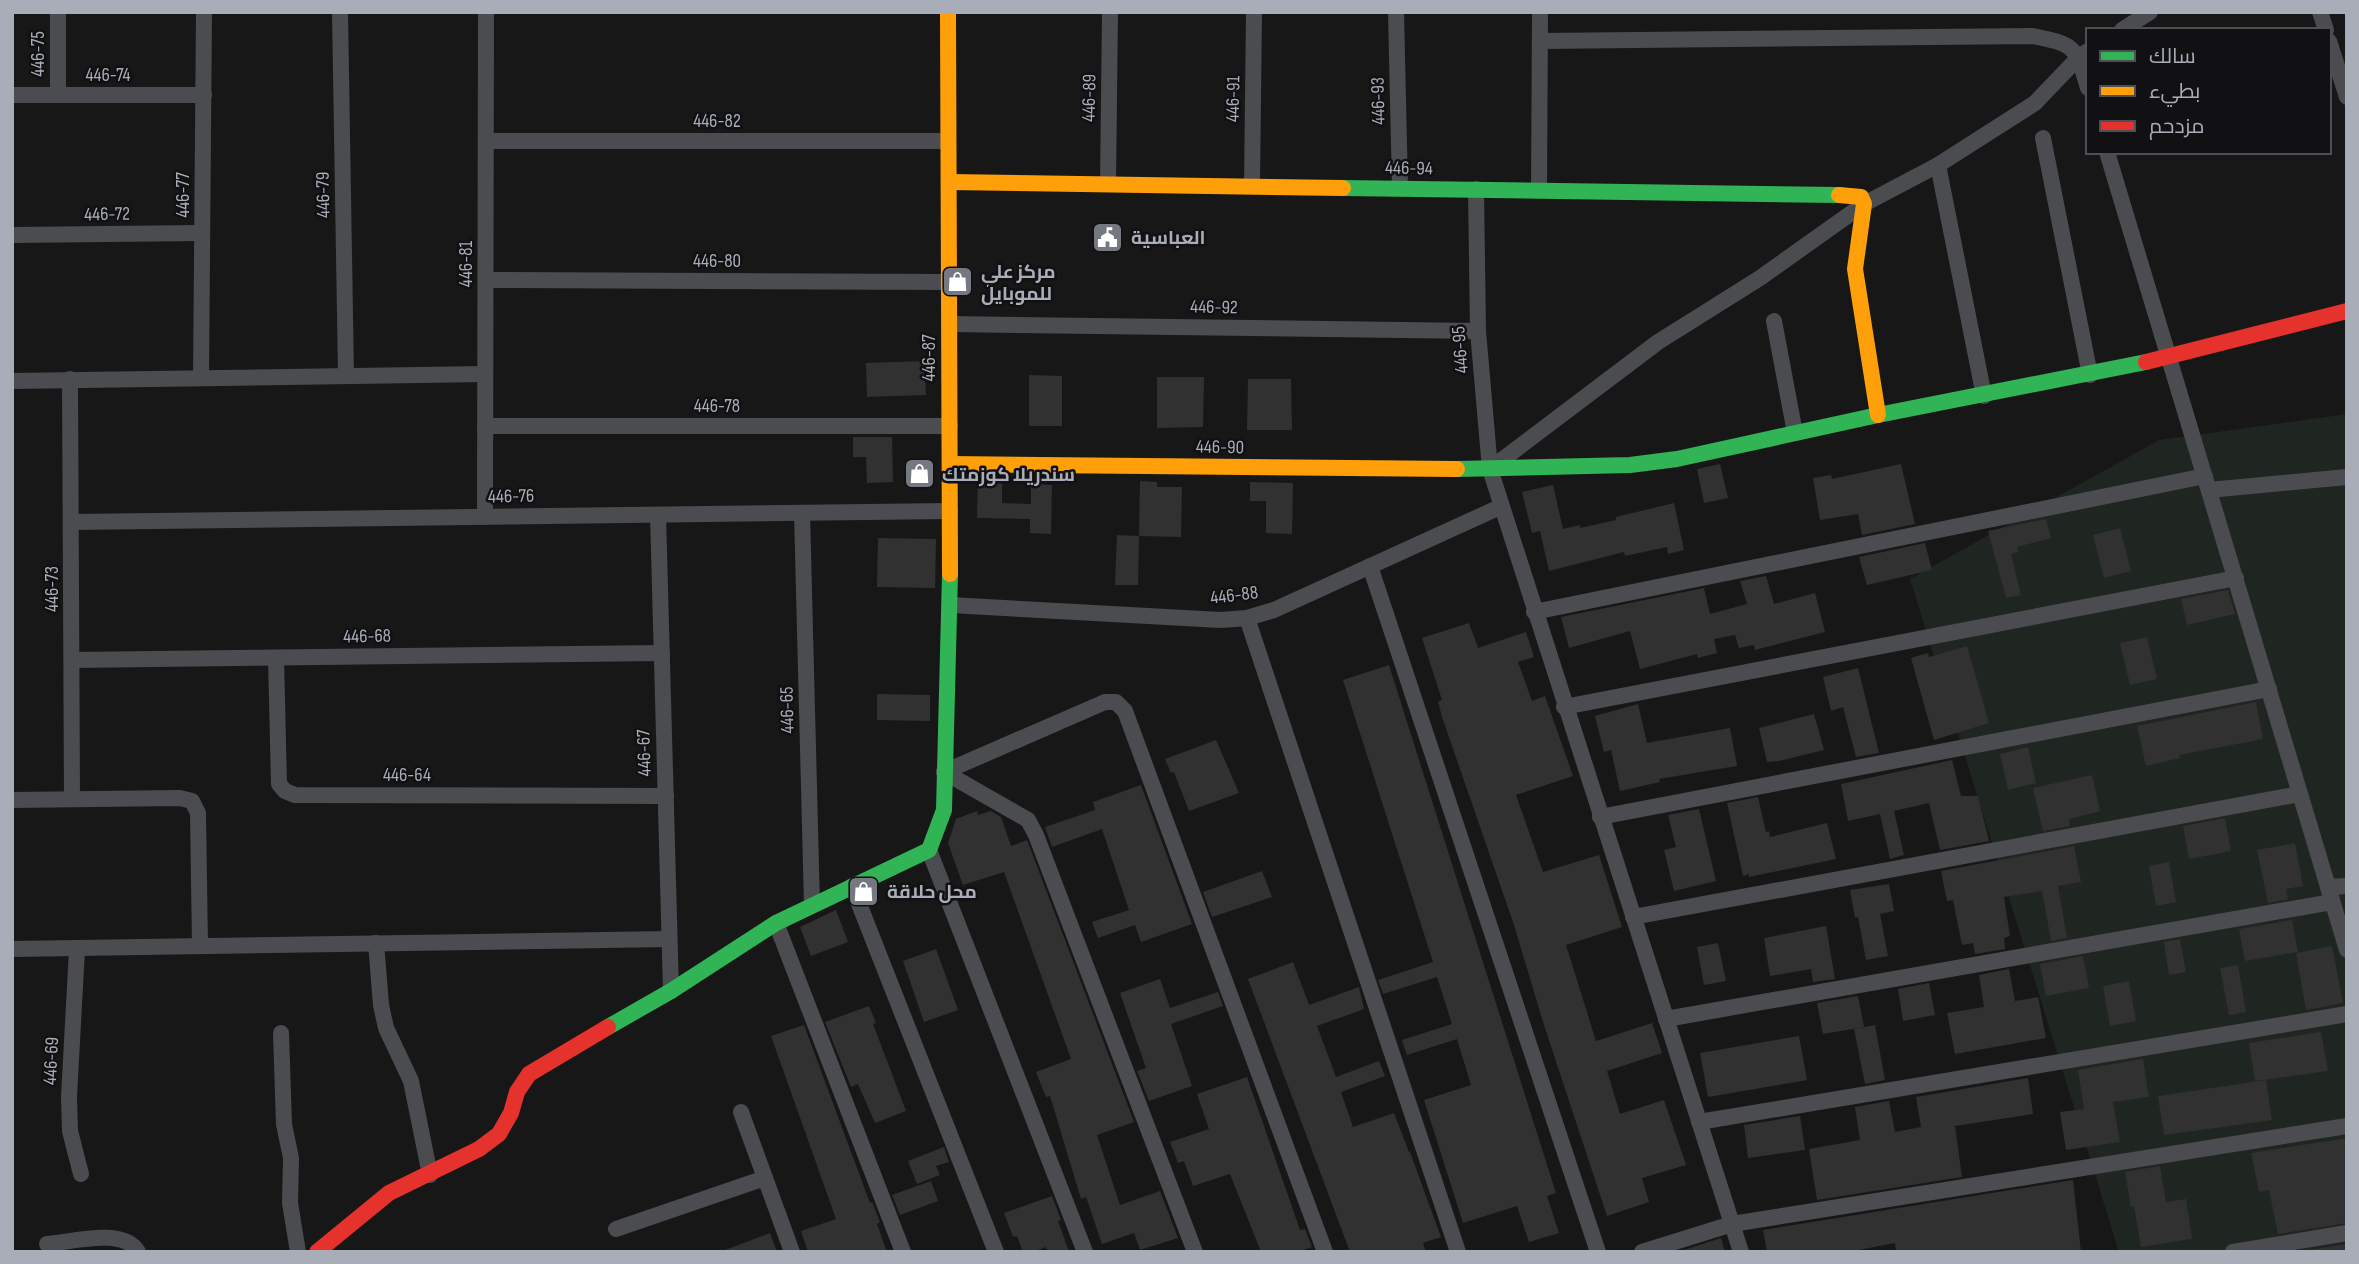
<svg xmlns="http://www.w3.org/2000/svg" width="2359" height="1264" font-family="'Sofia Sans Condensed',Cairo,sans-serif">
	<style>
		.green { fill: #1f2520 }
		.building { fill: #313132 }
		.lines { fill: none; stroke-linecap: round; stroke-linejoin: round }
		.street { stroke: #4b4c50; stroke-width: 16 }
		.fast { stroke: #30b455; stroke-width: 16 }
		.slow { stroke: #ff9f0a; stroke-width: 16 }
		.jam { stroke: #e5322d; stroke-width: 16 }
		.labels { text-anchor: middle; stroke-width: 5; stroke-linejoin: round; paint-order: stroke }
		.street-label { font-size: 19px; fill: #a8adb8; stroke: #111113 }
		.poi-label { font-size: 19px; font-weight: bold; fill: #a8adb8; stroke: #111113; text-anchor: start }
	</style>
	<rect width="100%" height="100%" fill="#171717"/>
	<!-- green -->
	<path class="green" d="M2347 414V1252H2119L1910 579 2159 440Z"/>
	<!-- building -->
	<g class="building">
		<path d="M924 361 926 395 867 397 866 363Z"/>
		<path d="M1029 375 1062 376V426H1029Z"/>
		<path d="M1157 377H1204L1203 427 1157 428Z"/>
		<path d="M1248 379H1291L1292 430H1247Z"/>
		<path d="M853 437H892L893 482 867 483 866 457H853Z"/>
		<path d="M1720 464 1728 498 1704 503 1697 469Z"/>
		<path d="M1901 464 1915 524 1862 535 1858 514 1820 520 1813 478 1831 475 1832 479Z"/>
		<path d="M978 478H1002V503L1031 504V484L1052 485 1051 534 1030 533V519L977 518Z"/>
		<path d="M1140 481 1157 482V487H1182L1181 537 1139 536Z"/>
		<path d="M1250 482 1293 483 1292 534 1266 533V501H1250Z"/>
		<path d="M1553 485 1563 529 1580 525V528L1616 520V517L1674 503 1684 550 1668 554 1667 547 1625 556 1624 552 1549 571 1540 531 1532 533 1522 492Z"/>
		<path d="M2046 519 2051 538 2017 547 2019 552 2011 554 2021 595 2006 598 1988 531Z"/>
		<path d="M2120 528 2131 571 2104 578 2093 535Z"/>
		<path d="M1117 535 1139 536 1138 585H1115Z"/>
		<path d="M878 538 936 539 935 588 877 587Z"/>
		<path d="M1925 543 1932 570 1867 585 1859 557Z"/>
		<path d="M1766 576 1774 604 1815 593 1825 632 1755 650 1754 645 1739 648 1735 635 1714 639 1717 653 1698 658 1697 654 1640 669 1630 631 1569 648 1561 617 1704 588 1710 614 1747 604 1740 581Z"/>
		<path d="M2228 590 2235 614 2187 625 2181 599Z"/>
		<path d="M1469 623 1478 648 1526 632 1534 657 1518 662 1532 701 1545 696 1573 776 1516 795 1543 872 1599 855 1622 927 1566 945 1596 1041 1652 1023 1662 1053 1607 1071 1620 1114 1664 1100 1686 1165 1642 1178 1649 1202 1607 1216 1543 1022 1514 925 1442 717 1438 702 1442 700 1422 638Z"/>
		<path d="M2147 637 2157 679 2130 685 2120 643Z"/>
		<path d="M1967 646 1989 723 1934 740 1911 658 1928 653 1929 657Z"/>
		<path d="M1389 665 1556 1193 1547 1196 1559 1233 1529 1242 1517 1206 1463 1223 1424 1100 1471 1085 1457 1039 1407 1055 1402 1040 1452 1024 1437 977 1383 994 1378 980 1433 962 1343 680Z"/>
		<path d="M1858 668 1879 753 1856 757 1843 707 1831 711 1823 677Z"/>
		<path d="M877 694 930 695V721L877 720Z"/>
		<path d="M2256 702 2263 739 2179 755 2180 758 2146 766 2137 726Z"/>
		<path d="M1638 704 1647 743 1730 728 1737 766 1659 779 1660 782 1620 791 1611 750 1604 752 1595 716Z"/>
		<path d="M1814 714 1824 750 1779 761 1767 762 1759 728Z"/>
		<path d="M1216 740 1239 793 1189 811 1174 772 1171 773 1165 759Z"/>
		<path d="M2028 747 2036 783 2008 790 2000 754Z"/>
		<path d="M1952 760 1961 796H1978L1989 841 1940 850 1929 803 1894 811 1904 855 1890 859 1880 814 1848 821 1841 784Z"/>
		<path d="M2092 775 2100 811 2069 819 2070 826 2043 831 2033 788Z"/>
		<path d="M1141 785 1192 924 1141 942 1135 925 1098 938 1092 922 1129 910 1102 829 1052 847 1045 827 1095 810 1093 802Z"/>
		<path d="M1758 797 1766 832 1769 831 1770 837 1827 823 1836 859 1749 877V874L1743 876 1727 803Z"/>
		<path d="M1699 809 1716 881 1674 891 1664 850 1676 847 1668 815Z"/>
		<path d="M977 811 978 815 991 811 1001 817 1011 846 1027 840 1134 1122 1097 1135 1120 1205 1160 1191 1178 1238 1140 1250 1134 1233 1102 1244 1086 1197 1081 1199 1050 1096 1046 1097 1036 1072 1071 1059 1004 872 963 885 948 843 956 819Z"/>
		<path d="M2225 818 2231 851 2189 859 2183 826Z"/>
		<path d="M2295 843 2303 886 2286 889 2288 899 2268 903 2257 850Z"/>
		<path d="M2074 846 2081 882 2058 886 2067 938 2051 941 2042 891 2004 897 2010 936 2004 938 2005 949 1975 954 1973 943 1962 945 1953 900 1947 901 1941 871Z"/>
		<path d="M2169 862 2176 902 2156 906 2149 866Z"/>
		<path d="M1262 871 1272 897 1212 917 1203 892Z"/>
		<path d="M1889 884 1894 911 1880 914 1888 956 1866 960 1858 917 1855 918 1850 890Z"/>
		<path d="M836 910 848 942 811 956 800 927Z"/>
		<path d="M2292 920 2298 952 2245 961 2239 929Z"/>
		<path d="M1826 926 1835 979 1813 982 1811 969 1770 976 1764 938Z"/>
		<path d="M2180 939 2186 972 2169 975 2164 942Z"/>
		<path d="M1718 943 1726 981 1704 985 1697 947Z"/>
		<path d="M2332 946 2343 1003 2306 1010 2296 953Z"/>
		<path d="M936 949 958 1010 924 1022 903 961Z"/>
		<path d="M2083 956 2089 988 2046 996 2040 964Z"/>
		<path d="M1293 962 1309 1005 1359 987 1364 1009 1317 1026 1336 1077 1379 1061 1385 1076 1341 1092 1353 1127 1394 1113 1409 1152H1410L1441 1237 1423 1243 1426 1252H1350L1248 979Z"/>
		<path d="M2238 965 2246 1012 2229 1015 2220 968Z"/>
		<path d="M2009 969 2015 1001 2038 997 2046 1038 1955 1054 1947 1013 1984 1007 1979 975Z"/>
		<path d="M1160 979 1170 1008 1218 992 1223 1006 1171 1024 1192 1086 1149 1101 1137 1071 1146 1068 1120 993Z"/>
		<path d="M2129 981 2136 1021 2110 1026 2103 986Z"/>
		<path d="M1929 983 1935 1015 1903 1021 1898 989Z"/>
		<path d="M1858 996 1864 1027 1823 1034 1817 1003Z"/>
		<path d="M869 1006 876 1023 873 1024 906 1111 875 1123 858 1084 851 1087 825 1022Z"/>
		<path d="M804 1025 870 1203 872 1202 880 1222 877 1224 887 1252H808L801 1231 836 1219 771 1036Z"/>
		<path d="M1875 1025 1885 1080 1865 1084 1854 1029Z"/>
		<path d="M2321 1032 2328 1071 2255 1081 2249 1043Z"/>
		<path d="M1799 1036 1807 1080 1708 1097 1700 1053Z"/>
		<path d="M2143 1059 2149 1097 2113 1102 2120 1142 2066 1150 2060 1112 2084 1109 2078 1070Z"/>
		<path d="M1247 1077 1300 1230 1305 1229 1312 1247 1298 1252H1261L1230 1174 1193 1186 1184 1161 1178 1163 1170 1142 1209 1129 1197 1094Z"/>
		<path d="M2028 1078 2033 1114 1955 1126 1962 1177 1817 1200 1809 1149 1860 1140 1855 1107 1889 1101 1895 1132 1921 1127 1916 1097Z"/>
		<path d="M2266 1080 2272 1120 2164 1135 2158 1096Z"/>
		<path d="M1800 1116 1805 1150 1748 1158 1744 1125Z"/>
		<path d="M2347 1138V1223L2278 1234 2269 1190 2259 1192 2251 1153Z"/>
		<path d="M944 1147 949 1162 936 1166 940 1175 917 1184 908 1161Z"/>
		<path d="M2160 1166 2166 1202 2186 1199 2192 1239 2141 1247 2134 1206 2131 1207 2125 1172Z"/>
		<path d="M2073 1180 2081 1252H1896L1895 1243 1848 1252H1767L1763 1230Z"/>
		<path d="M931 1181 938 1201 900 1215 892 1195Z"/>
		<path d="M1052 1196 1061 1220 1058 1221 1069 1252H1048L1046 1247 1032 1252H1023L1017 1236 1013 1237 1004 1213Z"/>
		<path d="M770 1233 777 1252H725V1250Z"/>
		<path d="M1721 1238 1725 1252H1678Z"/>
		<path d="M2347 1244V1252H2298Z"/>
	</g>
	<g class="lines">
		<!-- street -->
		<g class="street">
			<path d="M58 12V95"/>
			<path d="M340 12 346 376"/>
			<path d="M1396 12 1400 188"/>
			<path d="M2320 12 2326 30"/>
			<path d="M2122 30 2150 12"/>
			<path d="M1540 41 2033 36C2075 44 2076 47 2088 88"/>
			<path d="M2329 41 2347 97"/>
			<path d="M12 95H204"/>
			<path d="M2043 138 2090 375"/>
			<path d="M486 141H948"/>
			<path d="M2107 152 2347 950"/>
			<path d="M1938 165 1984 396"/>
			<path d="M1108 184 1110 12"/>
			<path d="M1252 186 1254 12"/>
			<path d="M1476 189 1478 331 1490 469 1741 1252"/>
			<path d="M1539 190 1540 12"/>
			<path d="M12 235 202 233"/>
			<path d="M486 280 949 282"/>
			<path d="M1774 321 1795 433"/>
			<path d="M949 324 1478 331"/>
			<path d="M201 378 204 12"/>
			<path d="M70 379 72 799"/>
			<path d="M12 381 485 374"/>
			<path d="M485 426H950"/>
			<path d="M1490 469 1658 342 1760 278 1864 204 1938 165 2035 103 2079 57 2088 51"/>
			<path d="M2209 490 2347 477"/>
			<path d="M802 513 812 905"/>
			<path d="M658 515 671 991"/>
			<path d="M485 517 486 12"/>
			<path d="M72 522 950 511"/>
			<path d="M1370 566 1598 1252"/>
			<path d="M950 605 1221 620 1247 618 1274 610 1500 507"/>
			<path d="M1534 612 2205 476"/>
			<path d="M1247 618 1458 1252"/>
			<path d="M276 658 279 784 285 791 295 795 666 796"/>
			<path d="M73 660 662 653"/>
			<path d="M1564 707 2236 578"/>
			<path d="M944 772 1105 702H1116L1125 711 1325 1252"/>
			<path d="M944 772 1028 820 1036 835 1195 1252"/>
			<path d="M12 800 180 798 192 801 198 813 200 945"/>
			<path d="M1600 817 2269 689"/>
			<path d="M929 850 1085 1252"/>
			<path d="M852 886 996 1252"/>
			<path d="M2328 887 2347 886"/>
			<path d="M1633 917 2300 794"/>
			<path d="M776 923 903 1252"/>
			<path d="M376 943 381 1005 386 1028 411 1081 430 1175"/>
			<path d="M12 949 669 939"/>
			<path d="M77 949 69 1097 70 1131 81 1174"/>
			<path d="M1666 1019 2332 902"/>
			<path d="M281 1033 284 1124 291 1158 290 1203 298 1252"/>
			<path d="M741 1112 792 1252"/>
			<path d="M1699 1122 2347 1014"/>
			<path d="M616 1229 765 1178"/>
			<path d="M47 1244C72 1242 124 1227 138 1252"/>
			<path d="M1642 1252 1732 1224 2347 1126"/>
			<path d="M2233 1252 2347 1233"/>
		</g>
		<!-- fast -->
		<g class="fast">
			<path d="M1343 188 1839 195"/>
			<path d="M1457 469 1630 465 1677 459 1878 415 2146 362"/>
			<path d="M608 1027 671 991 776 923 929 850 944 810 950 574"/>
		</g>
		<!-- slow -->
		<g class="slow">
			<path d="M948 12 950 574"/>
			<path d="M949 182 1343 188"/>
			<path d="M1839 195 1861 197 1864 204 1855 269 1878 415"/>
			<path d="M950 464 1457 469"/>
		</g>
		<!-- jam -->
		<g class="jam">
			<path d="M2146 362 2347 311"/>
			<path d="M317 1252 389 1193 479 1149 499 1134 511 1113 517 1092 529 1074 608 1027"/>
		</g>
	</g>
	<!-- icons -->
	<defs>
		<symbol id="civic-square" viewBox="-11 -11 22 22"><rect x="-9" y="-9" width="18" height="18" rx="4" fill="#757880" stroke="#111113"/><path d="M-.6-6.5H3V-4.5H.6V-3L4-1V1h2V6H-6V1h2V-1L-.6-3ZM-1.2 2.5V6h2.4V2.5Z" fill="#fff"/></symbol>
		<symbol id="shop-square" viewBox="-11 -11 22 22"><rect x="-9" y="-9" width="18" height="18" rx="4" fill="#757880" stroke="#111113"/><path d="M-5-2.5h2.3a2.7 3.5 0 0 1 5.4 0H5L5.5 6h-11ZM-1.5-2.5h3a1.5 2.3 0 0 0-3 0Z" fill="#fff"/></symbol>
	</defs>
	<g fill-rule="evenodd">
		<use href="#civic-square" x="1090" y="220" width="35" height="35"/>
		<use href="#shop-square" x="940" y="264" width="35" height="35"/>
		<use href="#shop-square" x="902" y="456" width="35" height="35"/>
		<use href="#shop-square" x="846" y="874" width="35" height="35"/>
	</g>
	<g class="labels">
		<!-- street labels -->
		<g class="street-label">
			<text transform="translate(37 54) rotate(-90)" y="7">446-75</text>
			<text x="108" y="81">446-74</text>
			<text transform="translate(1088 98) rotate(-89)" y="7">446-89</text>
			<text transform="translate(1232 99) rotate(-89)" y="7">446-91</text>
			<text transform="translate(1377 101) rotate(-91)" y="7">446-93</text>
			<text x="717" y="127">446-82</text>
			<text transform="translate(1409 167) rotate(1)" y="7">446-94</text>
			<text transform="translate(182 195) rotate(-90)" y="7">446-77</text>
			<text transform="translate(322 195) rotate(-91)" y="7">446-79</text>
			<text transform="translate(107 213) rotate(-1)" y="7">446-72</text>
			<text x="717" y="267">446-80</text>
			<text transform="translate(465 264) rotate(-90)" y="7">446-81</text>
			<text transform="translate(1214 306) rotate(1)" y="7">446-92</text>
			<text transform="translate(1459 350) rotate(-94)" y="7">446-95</text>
			<text transform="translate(928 358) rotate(-90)" y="7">446-87</text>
			<text x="717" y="412">446-78</text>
			<text transform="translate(1220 446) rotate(1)" y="7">446-90</text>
			<text transform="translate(511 495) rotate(-1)" y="7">446-76</text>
			<text transform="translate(51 589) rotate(-90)" y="7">446-73</text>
			<text transform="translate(1234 594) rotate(-7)" y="7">446-88</text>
			<text transform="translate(367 635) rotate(-1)" y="7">446-68</text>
			<text transform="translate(786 710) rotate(-91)" y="7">446-65</text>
			<text transform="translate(643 753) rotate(-92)" y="7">446-67</text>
			<text x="407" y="781">446-64</text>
			<text transform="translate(50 1061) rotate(-87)" y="7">446-69</text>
		</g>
		<!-- poi labels -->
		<g class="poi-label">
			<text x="1131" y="244">العباسية</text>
			<text x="981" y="278">مركز علي<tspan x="981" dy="22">للموبايل</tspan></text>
			<text x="942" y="481">سندريلا كوزمتك</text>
			<text x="887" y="898">محل حلاقة</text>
		</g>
	</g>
	<!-- border -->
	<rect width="2359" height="1264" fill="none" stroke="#a8adb8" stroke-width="28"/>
	<!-- legend -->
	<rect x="2086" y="28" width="245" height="126" fill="#111113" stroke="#4d4f55" stroke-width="2"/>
	<rect x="2100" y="51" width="35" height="10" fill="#30b455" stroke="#4d4f55" stroke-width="2"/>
	<text x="2149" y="63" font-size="21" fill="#a8adb8">سالك</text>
	<rect x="2100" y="86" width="35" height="10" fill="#ff9f0a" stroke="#4d4f55" stroke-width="2"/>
	<text x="2149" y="98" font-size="21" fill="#a8adb8">بطيء</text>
	<rect x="2100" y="121" width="35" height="10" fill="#e5322d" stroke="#4d4f55" stroke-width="2"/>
	<text x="2149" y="133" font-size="21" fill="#a8adb8">مزدحم</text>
</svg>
